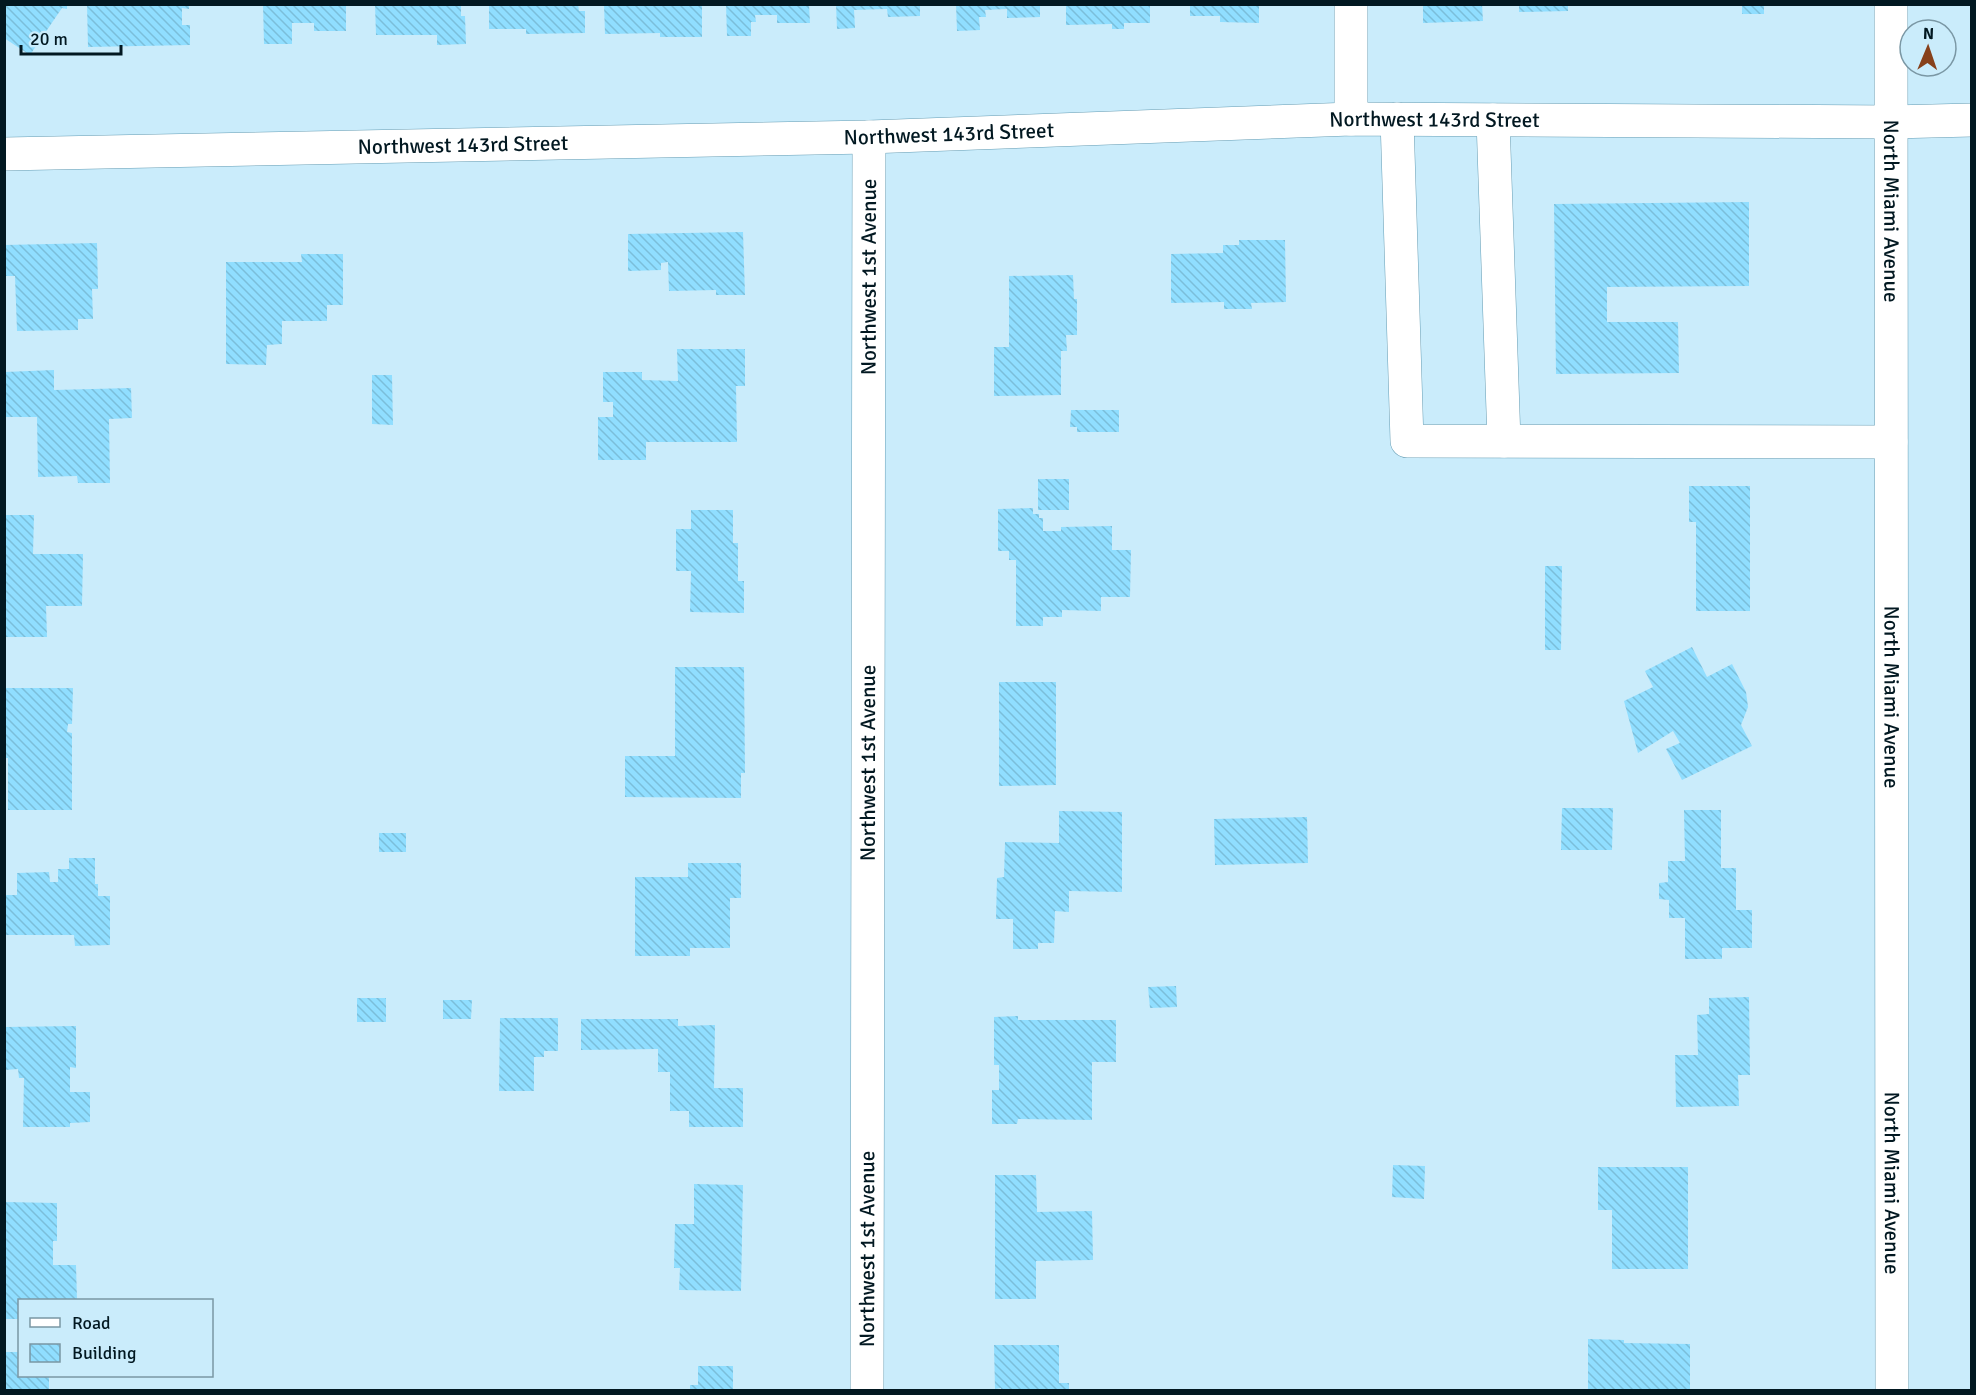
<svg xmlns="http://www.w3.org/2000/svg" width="1976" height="1395" font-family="Signika,sans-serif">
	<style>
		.building { fill: url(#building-back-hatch) }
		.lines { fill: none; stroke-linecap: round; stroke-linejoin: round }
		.minor-casing { stroke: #659db4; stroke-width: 34 }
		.minor { stroke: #fff; stroke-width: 33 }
		.labels { text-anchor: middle; stroke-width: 5; stroke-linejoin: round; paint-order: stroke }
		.street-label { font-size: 21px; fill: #021821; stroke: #caecfb }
	</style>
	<defs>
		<pattern id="building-back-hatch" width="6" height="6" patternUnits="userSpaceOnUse" patternTransform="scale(1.5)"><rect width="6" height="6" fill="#90deff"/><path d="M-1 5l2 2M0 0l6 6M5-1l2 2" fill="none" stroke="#7bbeda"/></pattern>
	</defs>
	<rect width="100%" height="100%" fill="#caecfb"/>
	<!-- building -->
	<g class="building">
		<path d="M4 4H67V9L62 8 30 55 4 38Z"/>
		<path d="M87 4H189V9L182 8V25H190V45L88 47Z"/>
		<path d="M263 4H346V31H314V23H292V44H264Z"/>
		<path d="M375 4H461V16H465L466 44 437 45V35H376Z"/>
		<path d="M489 4H578L579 11H585V33L526 34V29H489Z"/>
		<path d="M604 4H702V37H660V33L605 34Z"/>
		<path d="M726 4H809L810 23H777V15H755L756 22H751V36H727Z"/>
		<path d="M836 4H920V16L888 17 887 9 854 10 855 28 837 29Z"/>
		<path d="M956 4H1040V17L1007 18V9L985 10 986 17H979L980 30 957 31Z"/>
		<path d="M1190 4H1259V23L1220 22V16H1190Z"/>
		<path d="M1423 4H1482L1483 21 1423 23Z"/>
		<path d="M1519 4H1568V11L1519 12Z"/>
		<path d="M1066 5H1150V23H1124V29H1112V24L1066 25Z"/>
		<rect x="1742" y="5" width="22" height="9"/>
		<path d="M1749 202V286L1607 287V322H1678L1679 373 1556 374 1554 204Z"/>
		<path d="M743 232 745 295H716V290L669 291 668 262 661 263V270L628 271V234Z"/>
		<path d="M1239 240H1285L1286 302 1251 303 1252 309H1224V302L1171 303V254L1223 253V245H1239Z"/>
		<path d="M97 243 98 289H92L93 319H78V330L17 331 15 276H4V245Z"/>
		<path d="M301 254H343V305H327V321H282V344L267 345 266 365 226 364V262H302Z"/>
		<path d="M1073 275 1074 299H1077V335H1066L1067 351H1061V395L994 396V347H1009V276Z"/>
		<path d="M677 349H745V386H736L737 442H646V460H598V417H613V402H603V372H642V380L678 381Z"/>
		<path d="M54 370V390L131 388 132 418 109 419 110 483H78L77 476 38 477 37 417H6L5 372Z"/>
		<path d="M372 375H392L393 425 372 424Z"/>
		<path d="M1071 410H1119V432H1077V427H1070Z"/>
		<rect x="1038" y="479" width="31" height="31"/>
		<path d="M1689 486H1750V611H1696V522H1689Z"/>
		<path d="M1033 508V514H1039V518H1043V531H1061V527L1112 526V550H1131L1130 597H1101V611L1062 610V617H1043V626H1016V560H1009V551H998V509Z"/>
		<path d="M691 510H733V543H738V581H744V613L690 612 691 571H676V529H691Z"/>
		<path d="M4 515H34L33 554H83L82 606H46L47 637H4Z"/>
		<path d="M1545 566H1562L1561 650H1545Z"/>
		<path d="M1692 647 1707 677 1732 664 1746 692 1748 707 1741 725 1752 746 1682 780 1666 749 1680 743 1673 731 1638 753 1624 701 1653 687 1645 671Z"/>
		<path d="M675 667H744L745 773H741V798L625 797V756H675Z"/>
		<path d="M999 682H1056V785L999 786Z"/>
		<path d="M4 688H73L72 724H68L67 732 72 733V810H8V758H4Z"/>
		<path d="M1562 808H1613L1612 850H1561Z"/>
		<path d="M1684 810H1721V868H1736V910H1752V948H1722V959H1685V918H1669V900L1659 899V883L1668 882V861H1685Z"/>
		<path d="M1059 811 1122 812V892L1069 891V912L1055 911 1054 943H1038V949H1013V919H996L997 878 1004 877 1005 842 1059 843Z"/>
		<path d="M1307 817 1308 863 1215 865 1214 819Z"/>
		<rect x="379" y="833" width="27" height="19"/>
		<path d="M69 858H95V884H98V896H110V945L75 946 74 935H4V895H17V873L49 872 50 882H58V869H69Z"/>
		<path d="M688 863H741V898H730V948H690V956H635V877H688Z"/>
		<path d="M1176 986 1177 1007 1150 1008 1148 987Z"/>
		<path d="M1749 997 1750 1075H1738L1739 1106 1676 1107 1675 1055H1698L1697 1015 1709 1014V998Z"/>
		<rect x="357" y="998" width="29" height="24"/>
		<path d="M443 1000H472L471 1019H443Z"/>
		<path d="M1018 1016V1020H1116V1062H1092V1120L1018 1119 1017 1124H992V1090H999V1065H994V1017Z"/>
		<path d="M500 1018H558V1051H544V1057H534V1091H499Z"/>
		<path d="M581 1019H678V1026L715 1025 714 1088H743V1127H689V1111H670V1072H658V1049L581 1050Z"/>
		<path d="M76 1026V1068L70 1067V1092H90V1122L70 1123V1127H23L24 1078H19L18 1069 5 1070V1027Z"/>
		<path d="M1393 1165 1425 1166 1424 1199 1392 1197Z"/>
		<path d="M1598 1167H1688V1269H1612V1210H1598Z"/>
		<path d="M995 1175H1036L1037 1212 1092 1211 1093 1260 1036 1261V1299H995Z"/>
		<path d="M694 1184 743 1185 741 1291 679 1290 680 1268H674L675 1224H694Z"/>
		<path d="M4 1202 57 1203V1241H53V1265H76L77 1300H20V1319H4Z"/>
		<path d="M1588 1339 1624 1340V1343L1690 1344V1390H1588Z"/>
		<path d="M994 1345H1059V1383H1069V1390H1001V1388L995 1389Z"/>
		<path d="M4 1352H20V1376H49V1390H4Z"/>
		<path d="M698 1366H733V1390H690V1385H698Z"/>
	</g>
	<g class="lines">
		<defs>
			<g id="minor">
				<path d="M1351 4V119"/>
				<path id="s1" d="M1891 4 1892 1390"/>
				<path d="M1397 119 1407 441 1891 442"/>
				<path d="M1493 120 1504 441"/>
				<path id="s2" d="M4 154 869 137 1351 119 1892 122 1972 120"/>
				<path id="s3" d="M867 1390 869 137"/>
			</g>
		</defs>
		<!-- minor casing -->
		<use href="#minor" class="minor-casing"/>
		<!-- minor -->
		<use href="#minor" class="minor"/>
	</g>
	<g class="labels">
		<!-- street labels -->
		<g class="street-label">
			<text dy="7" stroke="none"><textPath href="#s2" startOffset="1431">Northwest 143rd Street</textPath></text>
			<text dy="7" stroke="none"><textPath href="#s2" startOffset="945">Northwest 143rd Street</textPath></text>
			<text dy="7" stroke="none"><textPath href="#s2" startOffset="459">Northwest 143rd Street</textPath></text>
			<text dy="7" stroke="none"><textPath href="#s1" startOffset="207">North Miami Avenue</textPath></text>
			<text dy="7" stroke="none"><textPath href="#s3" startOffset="1113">Northwest 1st Avenue</textPath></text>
			<text dy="7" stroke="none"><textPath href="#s1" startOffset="693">North Miami Avenue</textPath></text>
			<text dy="7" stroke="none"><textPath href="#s3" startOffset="627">Northwest 1st Avenue</textPath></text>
			<text dy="7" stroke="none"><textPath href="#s1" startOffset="1179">North Miami Avenue</textPath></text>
			<text dy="7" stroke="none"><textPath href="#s3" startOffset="141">Northwest 1st Avenue</textPath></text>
		</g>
	</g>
	<!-- border -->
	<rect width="1976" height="1395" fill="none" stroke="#021821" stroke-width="12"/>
	<!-- legend -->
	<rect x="18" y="1299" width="195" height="78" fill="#caecfb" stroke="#7a97a4" stroke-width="1.5"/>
	<rect x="30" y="1318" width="30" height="9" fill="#ffffff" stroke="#7a97a4" stroke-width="1.5"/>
	<text x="72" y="1329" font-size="18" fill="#021821">Road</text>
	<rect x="30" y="1344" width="30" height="18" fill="url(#building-back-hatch)" stroke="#7a97a4" stroke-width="1.5"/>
	<text x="72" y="1359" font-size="18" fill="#021821">Building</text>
	<!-- north arrow -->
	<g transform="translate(1928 48) rotate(2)"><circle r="28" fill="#caecfb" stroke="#7a97a4" stroke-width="1.5"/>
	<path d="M0-4.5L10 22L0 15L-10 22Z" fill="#87411b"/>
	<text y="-9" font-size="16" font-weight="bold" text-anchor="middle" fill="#021821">N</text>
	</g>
	<!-- scale -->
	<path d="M21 45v9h100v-9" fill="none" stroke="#021821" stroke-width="3"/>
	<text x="30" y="45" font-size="18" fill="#021821" stroke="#caecfb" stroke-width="4.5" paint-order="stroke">20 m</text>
</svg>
